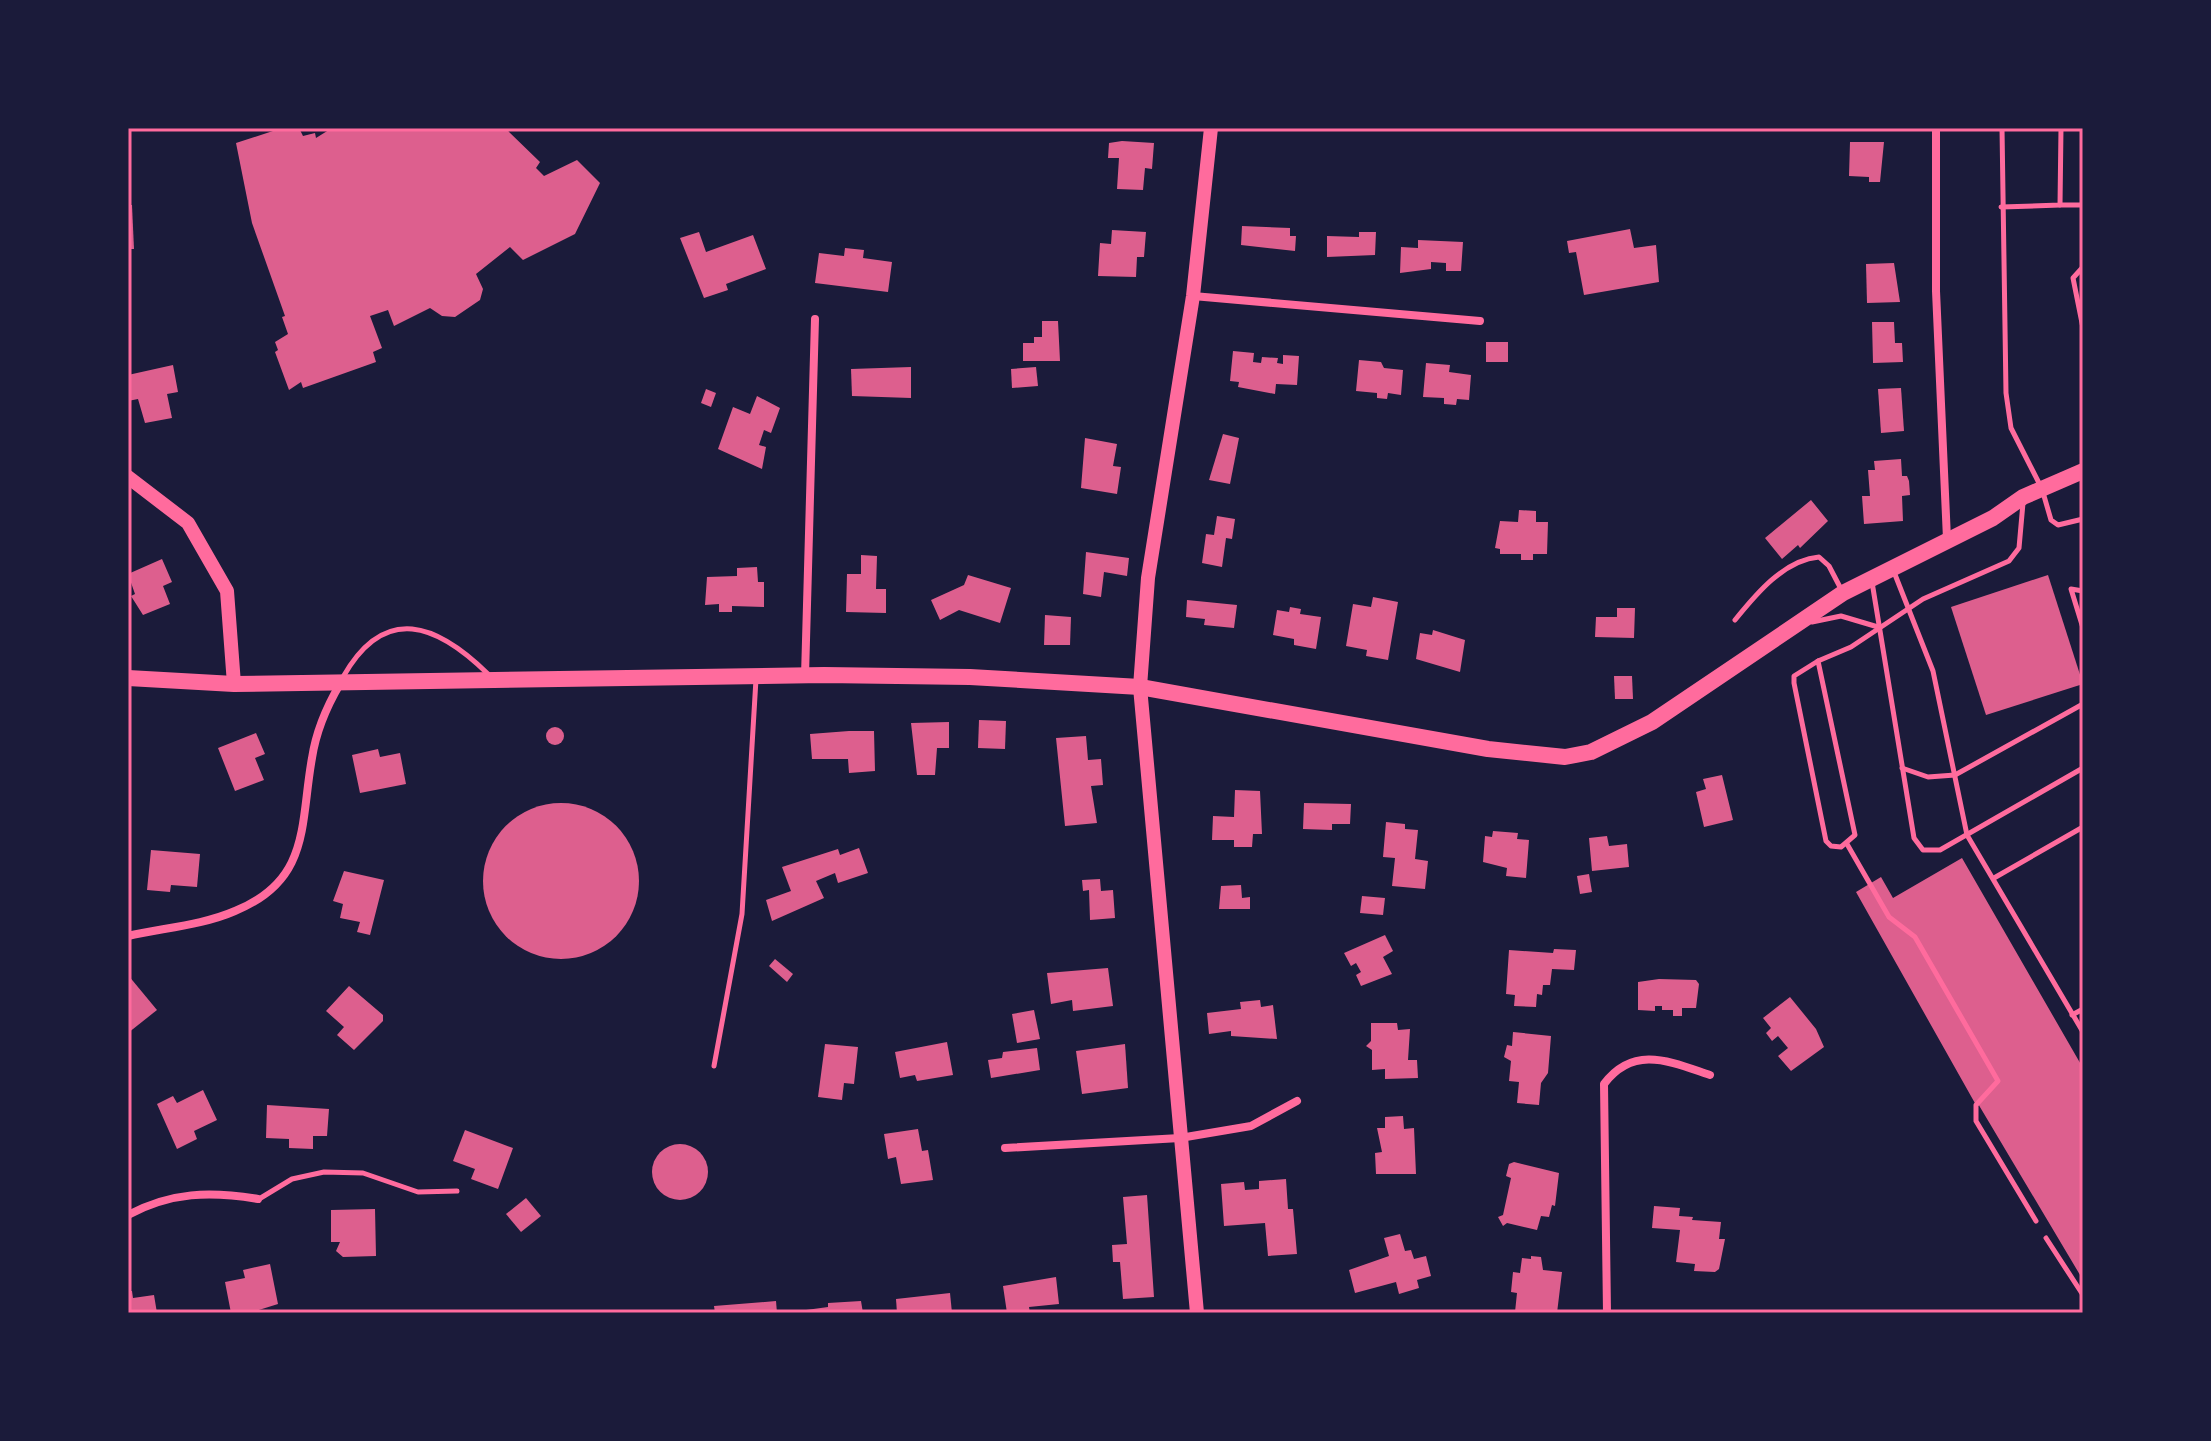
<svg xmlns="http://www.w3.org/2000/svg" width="2211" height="1441" font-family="'Nunito Sans',sans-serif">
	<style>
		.building { fill: #dd5f8e }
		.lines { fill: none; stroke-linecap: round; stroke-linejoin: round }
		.service { stroke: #ff6b9d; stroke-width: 5 }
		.minor { stroke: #ff6b9d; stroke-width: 8 }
		.tertiary { stroke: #ff6b9d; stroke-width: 14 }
		.secondary { stroke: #ff6b9d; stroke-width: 16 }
		.neatline { fill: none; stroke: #ff6b9d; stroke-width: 3 }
	</style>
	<rect width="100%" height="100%" fill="#1b1b3a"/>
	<!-- building -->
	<g class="building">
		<path d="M282 128H299L303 136 315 133 316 138 332 128H505L540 162 536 168 544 176 577 160 600 183 575 234 523 260 510 247 476 274 483 289 480 300 455 317 442 316 430 308 394 326 388 310 370 316 382 348 373 352 376 362 303 388 301 382 289 390 275 352 278 350 275 342 288 334 282 317 285 316 252 223 236 143Z"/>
		<path d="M1122 141 1154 143 1152 169 1145 168 1143 190 1117 189 1119 158H1108L1109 143Z"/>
		<path d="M1850 142H1884L1880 182H1869V177L1849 176Z"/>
		<path d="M128 205H132L134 249H128Z"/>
		<path d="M1242 226 1290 228V236H1296L1295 251 1241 245Z"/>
		<path d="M1630 229 1634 248 1656 245 1659 282 1584 295 1576 252 1569 253 1567 241Z"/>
		<path d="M1112 230 1146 232 1144 257H1137L1136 277 1098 276 1100 243 1111 244Z"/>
		<path d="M699 232 706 252 753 235 766 269 726 284 728 290 704 298 680 238Z"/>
		<path d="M1359 232H1376L1375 255 1327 257V236L1359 237Z"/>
		<path d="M1418 240 1463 242 1461 271H1446V263L1431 262V269L1400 273 1401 247 1418 248Z"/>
		<path d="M845 248 864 250 863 258 892 262 888 292 815 283 819 253 844 256Z"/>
		<path d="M1894 263 1900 302 1867 303 1866 264Z"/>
		<path d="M1042 321H1058L1060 361H1023V343H1034V337H1042Z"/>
		<path d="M1872 322H1894L1895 343H1902L1903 362 1873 363Z"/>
		<rect x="1486" y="342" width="22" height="20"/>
		<path d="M1233 351 1254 353 1253 362 1261 363 1262 357 1278 358 1277 363 1283 364V355L1299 356 1297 385 1276 384 1275 394 1238 387 1239 382 1230 381Z"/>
		<path d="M1359 360 1381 362 1384 368 1403 370 1401 395 1388 393 1387 399 1377 398V393L1356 391Z"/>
		<path d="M1426 363 1450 365 1449 372 1471 375 1469 400 1457 399 1456 405 1444 404V398L1423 397Z"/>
		<path d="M173 365 178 392 167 394 172 418 145 423 138 399 128 401V375Z"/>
		<path d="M911 367V398L852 396 851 369Z"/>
		<path d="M1036 367 1038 386 1012 388 1011 369Z"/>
		<path d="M1901 388 1904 431 1881 433 1878 389Z"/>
		<path d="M706 389 716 393 711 407 701 403Z"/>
		<path d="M757 396 780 408 771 433 764 430 759 445 766 447 762 469 718 449 733 407 750 414Z"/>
		<path d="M1223 434 1239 438 1230 484 1209 480Z"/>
		<path d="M1085 438 1117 444 1113 466 1121 467 1117 494 1081 488Z"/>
		<path d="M1901 459 1902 476H1907L1909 481 1910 495 1902 496 1903 521 1864 524 1862 496H1870L1868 470H1875L1874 461Z"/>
		<path d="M1811 500 1828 521 1800 548 1798 545 1782 559 1765 538Z"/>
		<path d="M1519 510 1536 511V522H1548L1547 554H1533V560H1521V554H1500V549L1495 548 1500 521 1518 522Z"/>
		<path d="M1217 516 1235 519 1232 539 1226 538 1222 567 1202 563 1206 534 1214 535Z"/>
		<path d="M1086 552 1129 558 1127 576 1104 572 1101 597 1083 594Z"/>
		<path d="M861 555 877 556 876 589H886V613L846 612 847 574H861Z"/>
		<path d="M162 559 172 582 163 586 170 604 143 615 131 596 135 594 128 574Z"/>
		<path d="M757 567 758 582H764V607L732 606V612H719V604L705 605 707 577 737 576V568Z"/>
		<path d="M968 575 1011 588 1000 623 959 610 940 620 931 600 964 585Z"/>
		<path d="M2048 575 2083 684 1986 715 1951 607Z"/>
		<path d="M1373 597 1398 602 1388 660 1366 656 1367 650 1346 646 1353 604 1371 607Z"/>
		<path d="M1187 600 1237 605 1234 628 1204 625 1205 619 1186 617Z"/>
		<path d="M1290 607 1301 609 1300 614 1321 617 1316 649 1294 645V639L1273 635 1277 610 1289 612Z"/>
		<path d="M1617 608H1635L1634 638 1595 637 1596 617H1617Z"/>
		<path d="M1045 615 1071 617 1070 645H1044Z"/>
		<path d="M1433 630 1465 640 1460 672 1416 659 1420 633 1432 635Z"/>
		<path d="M1614 676H1632L1633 699H1615Z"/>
		<path d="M979 720 1006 721 1005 749 978 748Z"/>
		<path d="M949 722V748H937L935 775H917L911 723Z"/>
		<circle cx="555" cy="736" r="9"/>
		<path d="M849 731H874L875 771 849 773 848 759H812L810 734Z"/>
		<path d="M256 733 265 754 255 758 264 780 235 791 218 748Z"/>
		<path d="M1086 736 1088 760 1101 759 1103 785 1091 786 1097 823 1065 826 1056 738Z"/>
		<path d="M378 749 380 757 400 753 406 784 360 793 352 755Z"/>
		<path d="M1722 775 1733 820 1704 827 1696 792 1706 789 1703 779Z"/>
		<path d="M1235 790 1260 791 1262 834H1253L1252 847H1234V840H1212L1213 816 1234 817Z"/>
		<circle cx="561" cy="881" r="78"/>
		<path d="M1304 803 1351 804 1350 824H1332V830L1303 829Z"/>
		<path d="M1386 822 1405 824V829L1418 830 1415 859 1428 861 1425 889 1392 886 1395 858 1383 857Z"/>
		<path d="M1493 831 1518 833 1517 839 1529 840 1526 878 1506 876 1507 868 1483 862 1485 836 1492 837Z"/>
		<path d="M1607 836 1609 846 1627 844 1629 867 1592 871 1589 838Z"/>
		<path d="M859 848 868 873 838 883 835 873 816 881 824 898 772 921 766 900 791 891 782 867 838 849 840 855Z"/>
		<path d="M151 850 200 854 197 887 171 885 170 892 147 890Z"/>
		<path d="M1962 858 2083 1068V1280L1977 1102 1976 1105 1856 892 1881 877 1893 898Z"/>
		<path d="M344 871 384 880 370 935 357 932 360 922 340 918 343 904 333 901Z"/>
		<path d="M1589 874 1592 892 1580 894 1577 876Z"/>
		<path d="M1100 879 1101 891 1113 890 1115 918 1090 920 1089 890 1083 891 1082 880Z"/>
		<path d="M1241 885 1242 898 1250 897V909H1219L1221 886Z"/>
		<path d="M1362 896 1385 898 1383 915 1360 913Z"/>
		<path d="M1385 935 1393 951 1383 957 1392 974 1361 986 1356 975 1361 972 1356 963 1351 966 1344 953Z"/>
		<path d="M1554 949 1576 950 1574 970 1552 969 1550 985H1543L1542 995 1537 994 1536 1007 1514 1006 1515 995 1506 994 1509 950 1553 953Z"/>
		<path d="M775 959 793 974 787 982 769 966Z"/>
		<path d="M1108 968 1113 1006 1073 1011 1072 1000 1051 1004 1047 973Z"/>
		<path d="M128 975 157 1010 128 1033Z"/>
		<path d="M1659 979 1696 980 1699 984 1696 1008H1682V1016H1673V1010H1662V1006H1655V1011L1638 1010V982Z"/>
		<path d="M349 986 383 1015V1021L354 1050 337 1035 344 1027 326 1011Z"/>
		<path d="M1790 997 1816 1029 1824 1047 1791 1071 1778 1056 1788 1048 1778 1036 1772 1041 1766 1033 1771 1028 1763 1018Z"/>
		<path d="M1260 1000 1261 1007 1273 1005 1277 1039 1231 1036V1031L1209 1034 1207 1013 1241 1009 1240 1002Z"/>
		<path d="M1034 1010 1040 1039 1017 1043 1012 1014Z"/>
		<path d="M1371 1023H1397L1398 1030 1410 1029 1408 1060H1417L1418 1078 1385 1079V1069L1372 1070V1050L1366 1046 1371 1041Z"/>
		<path d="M1513 1032 1551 1036 1548 1073 1541 1083 1539 1105 1517 1103 1519 1082 1509 1081 1511 1061 1504 1057 1507 1045 1512 1046Z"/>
		<path d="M947 1042 953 1075 917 1081 915 1075 900 1078 895 1052Z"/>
		<path d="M825 1044 858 1047 854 1084 844 1083 842 1100 818 1097Z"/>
		<path d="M1125 1044 1128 1088 1082 1094 1076 1051Z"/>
		<path d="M1037 1048 1040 1070 991 1078 988 1060 1002 1058 1003 1052Z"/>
		<path d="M203 1090 217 1120 194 1131 197 1139 177 1149 157 1104 173 1096 177 1103Z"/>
		<path d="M267 1105 329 1109 327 1136H313V1149L289 1148V1139L266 1138Z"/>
		<path d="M1403 1116 1404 1129 1414 1128 1416 1174H1376L1375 1153 1382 1152 1377 1128H1385V1117Z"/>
		<path d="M918 1129 922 1151 928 1150 933 1180 901 1184 896 1157 888 1159 884 1134Z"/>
		<path d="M465 1130 513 1148 498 1189 471 1179 475 1169 453 1161Z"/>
		<circle cx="680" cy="1172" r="28"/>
		<path d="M1514 1162 1559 1173 1555 1206 1552 1205 1549 1217 1541 1216 1537 1230 1507 1223 1503 1226 1498 1217 1503 1215 1511 1178 1506 1176 1509 1164Z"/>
		<path d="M1286 1179 1288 1209H1293L1297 1254 1268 1256 1265 1223 1224 1226 1221 1184 1244 1182 1245 1190 1259 1189V1181Z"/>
		<path d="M1147 1195 1154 1297 1123 1299 1120 1262H1113L1112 1245 1127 1244 1123 1197Z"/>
		<path d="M526 1198 541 1216 521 1232 506 1214Z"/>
		<path d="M1654 1206 1680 1208 1679 1216 1693 1217 1692 1220 1721 1222 1719 1239H1725L1719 1269 1715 1272 1694 1271 1695 1264 1676 1262 1680 1230 1652 1228Z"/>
		<path d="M375 1209 376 1256 343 1257 336 1251 340 1242H331V1210Z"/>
		<path d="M1400 1234 1405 1251 1411 1250 1414 1259 1426 1256 1431 1276 1417 1280 1419 1288 1399 1294 1396 1282 1355 1293 1349 1270 1389 1256 1384 1238Z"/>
		<path d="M1531 1256 1541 1257 1543 1270 1562 1272 1557 1313 1515 1312 1517 1293 1511 1292 1513 1272 1520 1273 1522 1258 1531 1259Z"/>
		<path d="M270 1264 278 1304 249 1313H231L225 1282 245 1278 243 1270Z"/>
		<path d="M1056 1277 1059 1304 1029 1307 1030 1313H1007L1003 1286Z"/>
		<path d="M128 1291H132L133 1298 154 1295 157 1313H128Z"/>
		<path d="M950 1293 952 1313H897L896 1299Z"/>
		<path d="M776 1301 777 1313H715L714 1306Z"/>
		<path d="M861 1301 863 1313H807L806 1310 828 1307V1303Z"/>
	</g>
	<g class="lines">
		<!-- service -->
		<g class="service">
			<path d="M2002 128 2006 393 2011 428 2042 489 2051 520 2058 525 2083 519"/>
			<path d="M2060 205H2083"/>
			<path d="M2001 207 2060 205 2061 128"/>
			<path d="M2083 267 2073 278 2083 328"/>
			<path d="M1894 572 1933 671 1967 835 2083 1032"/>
			<path d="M1872 582 1914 838 1923 850H1940L2083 768"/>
			<path d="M2083 591 2071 589 2083 628"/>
			<path d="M1735 620C1756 594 1784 560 1819 557L1829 566 1841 589"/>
			<path d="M1812 622 1841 616 1878 627"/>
			<path d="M1818 661 1855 835 1841 847 1831 846 1826 841 1794 683V676Z"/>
			<path d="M1818 661 1851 647 1923 599 2009 561 2019 548 2023 503"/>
			<path d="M343 677C385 603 437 624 488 674"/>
			<path d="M1902 768 1928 777 1955 775 2083 704"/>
			<path d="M1847 844 1889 917 1915 937 1998 1081 1976 1105V1121L2036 1221"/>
			<path d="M1994 878 2083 827"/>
			<path d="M2072 1015 2083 1009"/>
			<path d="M714 1066 742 914 756 679"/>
			<path d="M259 1199 292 1179 324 1172 363 1173 418 1192 457 1191"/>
			<path d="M2046 1238 2083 1295"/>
		</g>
		<!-- minor -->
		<g class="minor">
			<path d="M1936 128V291L1947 539"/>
			<path d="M1193 296 1480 321"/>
			<path d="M805 676 815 319"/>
			<path d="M128 936C163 928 203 925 235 911 311 880 300 824 312 758 316 732 327 706 340 684"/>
			<path d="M1005 1148 1180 1138 1251 1126 1297 1101"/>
			<path d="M128 1215C171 1192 210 1191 258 1199"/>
			<path d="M1607 1313 1604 1084C1634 1044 1671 1062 1710 1075"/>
		</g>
		<!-- tertiary -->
		<g class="tertiary">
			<path d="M128 477 188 523 227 591 234 684"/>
			<path d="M1197 1313 1140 687 1148 578 1193 296 1211 128"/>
		</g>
		<!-- secondary -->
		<path class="secondary" d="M128 678 234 684 824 675 970 677 1140 687 1488 749 1565 757 1591 752 1652 722 1843 593 1993 518 2023 497 2083 471"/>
	</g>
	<!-- border -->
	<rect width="2211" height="1441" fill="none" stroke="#1b1b3a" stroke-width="260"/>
	<rect x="130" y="130" width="1951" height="1181" class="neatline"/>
</svg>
